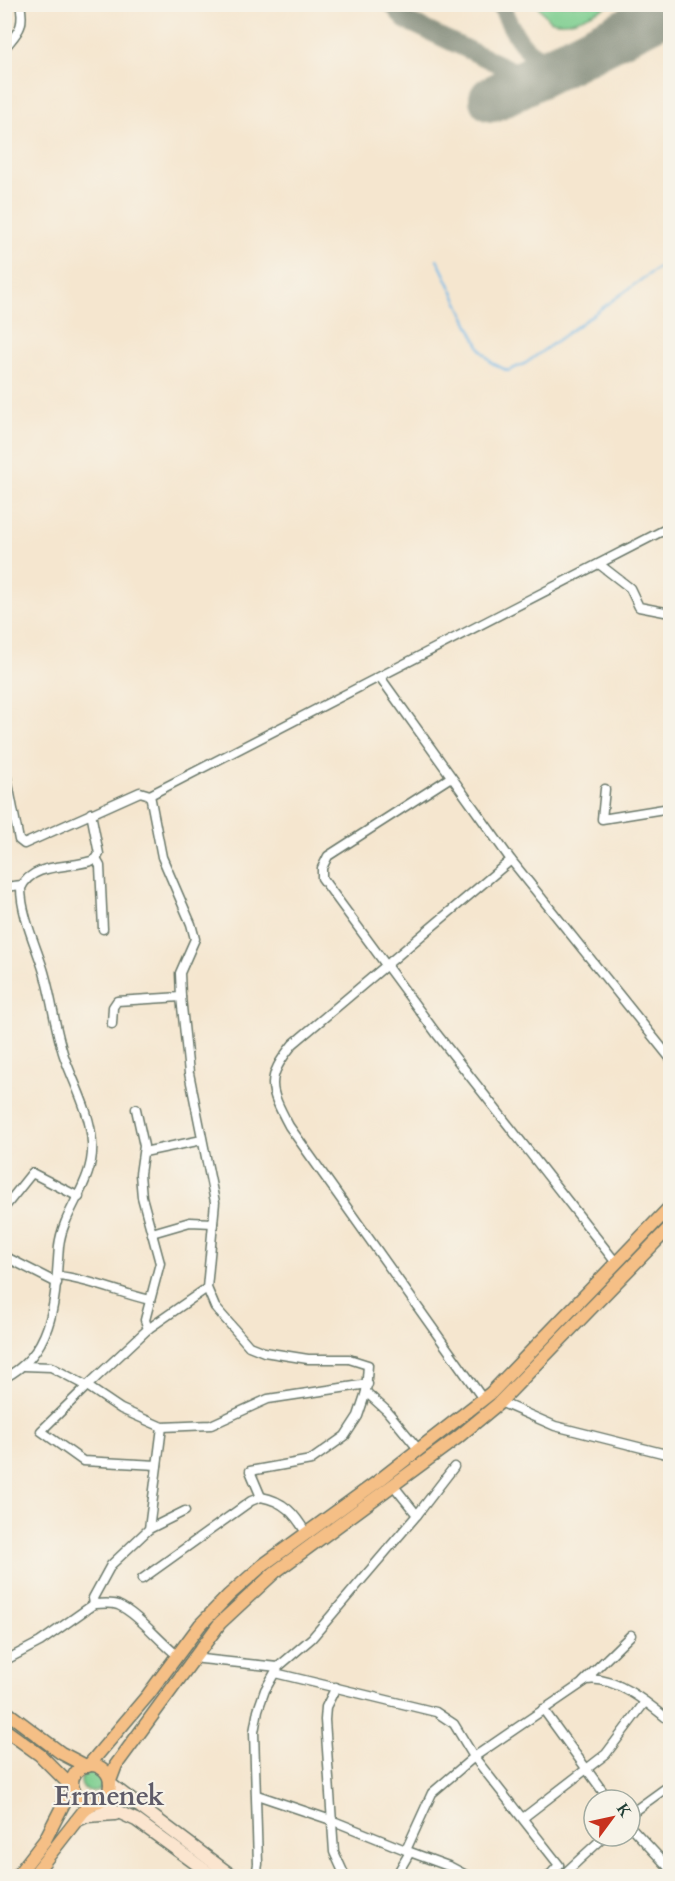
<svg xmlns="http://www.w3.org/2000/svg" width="675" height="1881" font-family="Cardo,serif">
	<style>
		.green { fill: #7bcd8e; stroke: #4d8561; stroke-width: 1.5 }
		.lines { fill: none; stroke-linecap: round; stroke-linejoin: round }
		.stream { stroke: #71b8e8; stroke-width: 2 }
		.taxiway { stroke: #8a9282; stroke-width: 18 }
		.runway { stroke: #8a9282; stroke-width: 46 }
		.street-casing { stroke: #6a786a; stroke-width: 11 }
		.secondary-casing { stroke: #6a786a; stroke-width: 15 }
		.primary-casing { stroke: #6a786a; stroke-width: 15 }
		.street { stroke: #fff; stroke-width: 8 }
		.secondary { stroke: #fbe5cf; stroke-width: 12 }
		.primary { stroke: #f5bf86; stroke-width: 12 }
		.labels { text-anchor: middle; stroke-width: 4.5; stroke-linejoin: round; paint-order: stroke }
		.district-label { font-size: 27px; font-weight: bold; fill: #5f5c69; stroke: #f7f3e8 }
	</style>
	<rect width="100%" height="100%" fill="#f7f3e8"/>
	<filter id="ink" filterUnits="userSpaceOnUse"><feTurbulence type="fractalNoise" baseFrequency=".0167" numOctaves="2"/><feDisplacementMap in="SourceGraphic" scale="12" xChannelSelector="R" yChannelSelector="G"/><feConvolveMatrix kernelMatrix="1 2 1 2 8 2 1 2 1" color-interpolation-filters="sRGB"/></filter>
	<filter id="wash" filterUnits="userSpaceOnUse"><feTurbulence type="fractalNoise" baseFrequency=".008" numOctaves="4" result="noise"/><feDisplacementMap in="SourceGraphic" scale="24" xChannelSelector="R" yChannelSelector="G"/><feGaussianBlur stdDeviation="1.35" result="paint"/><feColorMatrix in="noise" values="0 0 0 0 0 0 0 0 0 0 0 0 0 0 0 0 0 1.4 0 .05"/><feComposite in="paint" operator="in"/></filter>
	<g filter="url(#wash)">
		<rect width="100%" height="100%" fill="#f5e6cf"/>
		<!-- green -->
		<g class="green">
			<path d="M537 5H610C592 13 569 28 549 20Z"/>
			<circle cx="92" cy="1781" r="11"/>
		</g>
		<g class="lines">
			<!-- stream -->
			<path class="stream" d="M437 259 481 350 492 363 508 371 526 363 670 259"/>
			<!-- taxiway -->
			<g class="taxiway">
				<path d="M392 4 405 20 511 70 537 72 560 65"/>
				<path d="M500 4C518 42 530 71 578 55"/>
			</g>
			<!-- runway -->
			<path class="runway" d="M492 99 670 9"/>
		</g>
	</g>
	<g filter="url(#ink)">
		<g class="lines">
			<defs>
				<g id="street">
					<path d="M4 49C18 31 25 28 20 4"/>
					<path d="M599 564 630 588 639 607 670 613"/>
					<path d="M380 677 511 860 670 1058"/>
					<path d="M4 763 19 840 24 844 140 792 150 795 162 857 191 924 195 939 180 973 181 997 189 1073 215 1202 207 1288 215 1307 249 1346 264 1352 308 1359H349L368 1365 366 1392 358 1416 345 1436 311 1460 250 1471 261 1497"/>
					<path d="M451 777 328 856 322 868V878L436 1033 617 1264"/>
					<path d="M605 789 602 819 670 808"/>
					<path d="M150 795 670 527"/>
					<path d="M96 859 100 866 103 929"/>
					<path d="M4 887 22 885"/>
					<path d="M112 1024 113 1007 117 1001 181 997"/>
					<path d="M136 1109 144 1146 140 1174 142 1197 160 1263 145 1320 148 1329"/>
					<path d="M144 1152 202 1140"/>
					<path d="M4 1208 32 1173 79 1197"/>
					<path d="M152 1233 190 1222 213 1223"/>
					<path d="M4 1256 57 1283"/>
					<path d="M58 1276C89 1279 119 1293 150 1300"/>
					<path d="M24 1366 51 1367 87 1386 41 1431 83 1461 157 1465"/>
					<path d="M4 1378C56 1352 55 1296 59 1246 63 1210 95 1182 92 1143 91 1114 74 1084 64 1056 55 1029 52 1000 44 972 36 946 21 915 21 888 34 860 74 870 96 859L99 854 91 813"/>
					<path d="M366 1392 387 1411 419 1450"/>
					<path d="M483 1399 289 1126C269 1088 265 1079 293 1044L511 860"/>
					<path d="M500 1402 555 1426 670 1455"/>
					<path d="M162 1427 211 1425 268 1399 368 1384"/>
					<path d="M417 1515 454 1467"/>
					<path d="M149 1529 185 1511"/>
					<path d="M142 1579 251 1501 261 1497C284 1501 295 1514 306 1533"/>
					<path d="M94 1604 93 1598 111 1565 149 1529 162 1427 121 1409 87 1386 148 1329 207 1288"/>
					<path d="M192 1658 278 1667"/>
					<path d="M4 1661 40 1642 94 1604C101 1604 110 1602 118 1605 137 1613 160 1642 177 1655"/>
					<path d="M275 1673 436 1712 454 1724 474 1757 587 1680C616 1676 649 1704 670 1721"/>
					<path d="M583 1682 631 1635"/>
					<path d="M336 1687 326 1707 325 1720 334 1852 345 1876"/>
					<path d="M543 1709 609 1800"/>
					<path d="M257 1795 331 1820 408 1851"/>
					<path d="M630 1814 670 1785"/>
					<path d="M523 1818 606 1754 645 1702"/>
					<path d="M630 1826 670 1869"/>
					<path d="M406 1850 432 1793 474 1757 559 1865 549 1876"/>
					<path d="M566 1872 605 1836"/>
					<path d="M256 1876 258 1864 254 1732 258 1710 265 1690 278 1667 312 1638 417 1515 393 1485"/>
					<path d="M396 1876 410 1852 451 1867 468 1876"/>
				</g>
				<g id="secondary">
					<path d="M110 1784 232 1876"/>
					<path d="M96 1802 136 1820 213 1876"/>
					<path d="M76 1821 87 1816 115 1814"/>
				</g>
				<g id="primary">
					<path d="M4 1710 61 1753 86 1766"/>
					<path d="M4 1729 40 1755 73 1788"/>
					<circle cx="91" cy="1784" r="19"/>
					<path d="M88 1766 148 1695 200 1625 229 1595 263 1565 377 1482 491 1393 670 1207"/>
					<path d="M110 1781 116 1765 220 1623 275 1572 457 1438 498 1404 670 1227"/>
					<path d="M17 1876 45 1840 65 1801 74 1791"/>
					<path d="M33 1876 83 1812 93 1803"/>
				</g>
			</defs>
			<!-- street casing -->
			<use href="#street" class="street-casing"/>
			<!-- secondary casing -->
			<use href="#secondary" class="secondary-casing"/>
			<!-- primary casing -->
			<use href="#primary" class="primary-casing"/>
			<!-- street -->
			<use href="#street" class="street"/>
			<!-- secondary -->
			<use href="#secondary" class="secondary"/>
			<!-- primary -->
			<use href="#primary" class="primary"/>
		</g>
	</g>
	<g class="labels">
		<!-- district labels -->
		<g class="district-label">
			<text x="109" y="1805">Ermenek</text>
		</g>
	</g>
	<!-- margin -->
	<rect width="675" height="1881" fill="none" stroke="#f7f3e8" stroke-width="24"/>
	<!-- north arrow -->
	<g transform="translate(612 1818) rotate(57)"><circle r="28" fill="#f7f3e8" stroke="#a1aaa0" stroke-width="1.5"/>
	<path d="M0-4.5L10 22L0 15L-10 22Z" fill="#c8321e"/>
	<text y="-9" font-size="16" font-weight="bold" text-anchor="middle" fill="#1f3d34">K</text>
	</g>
</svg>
